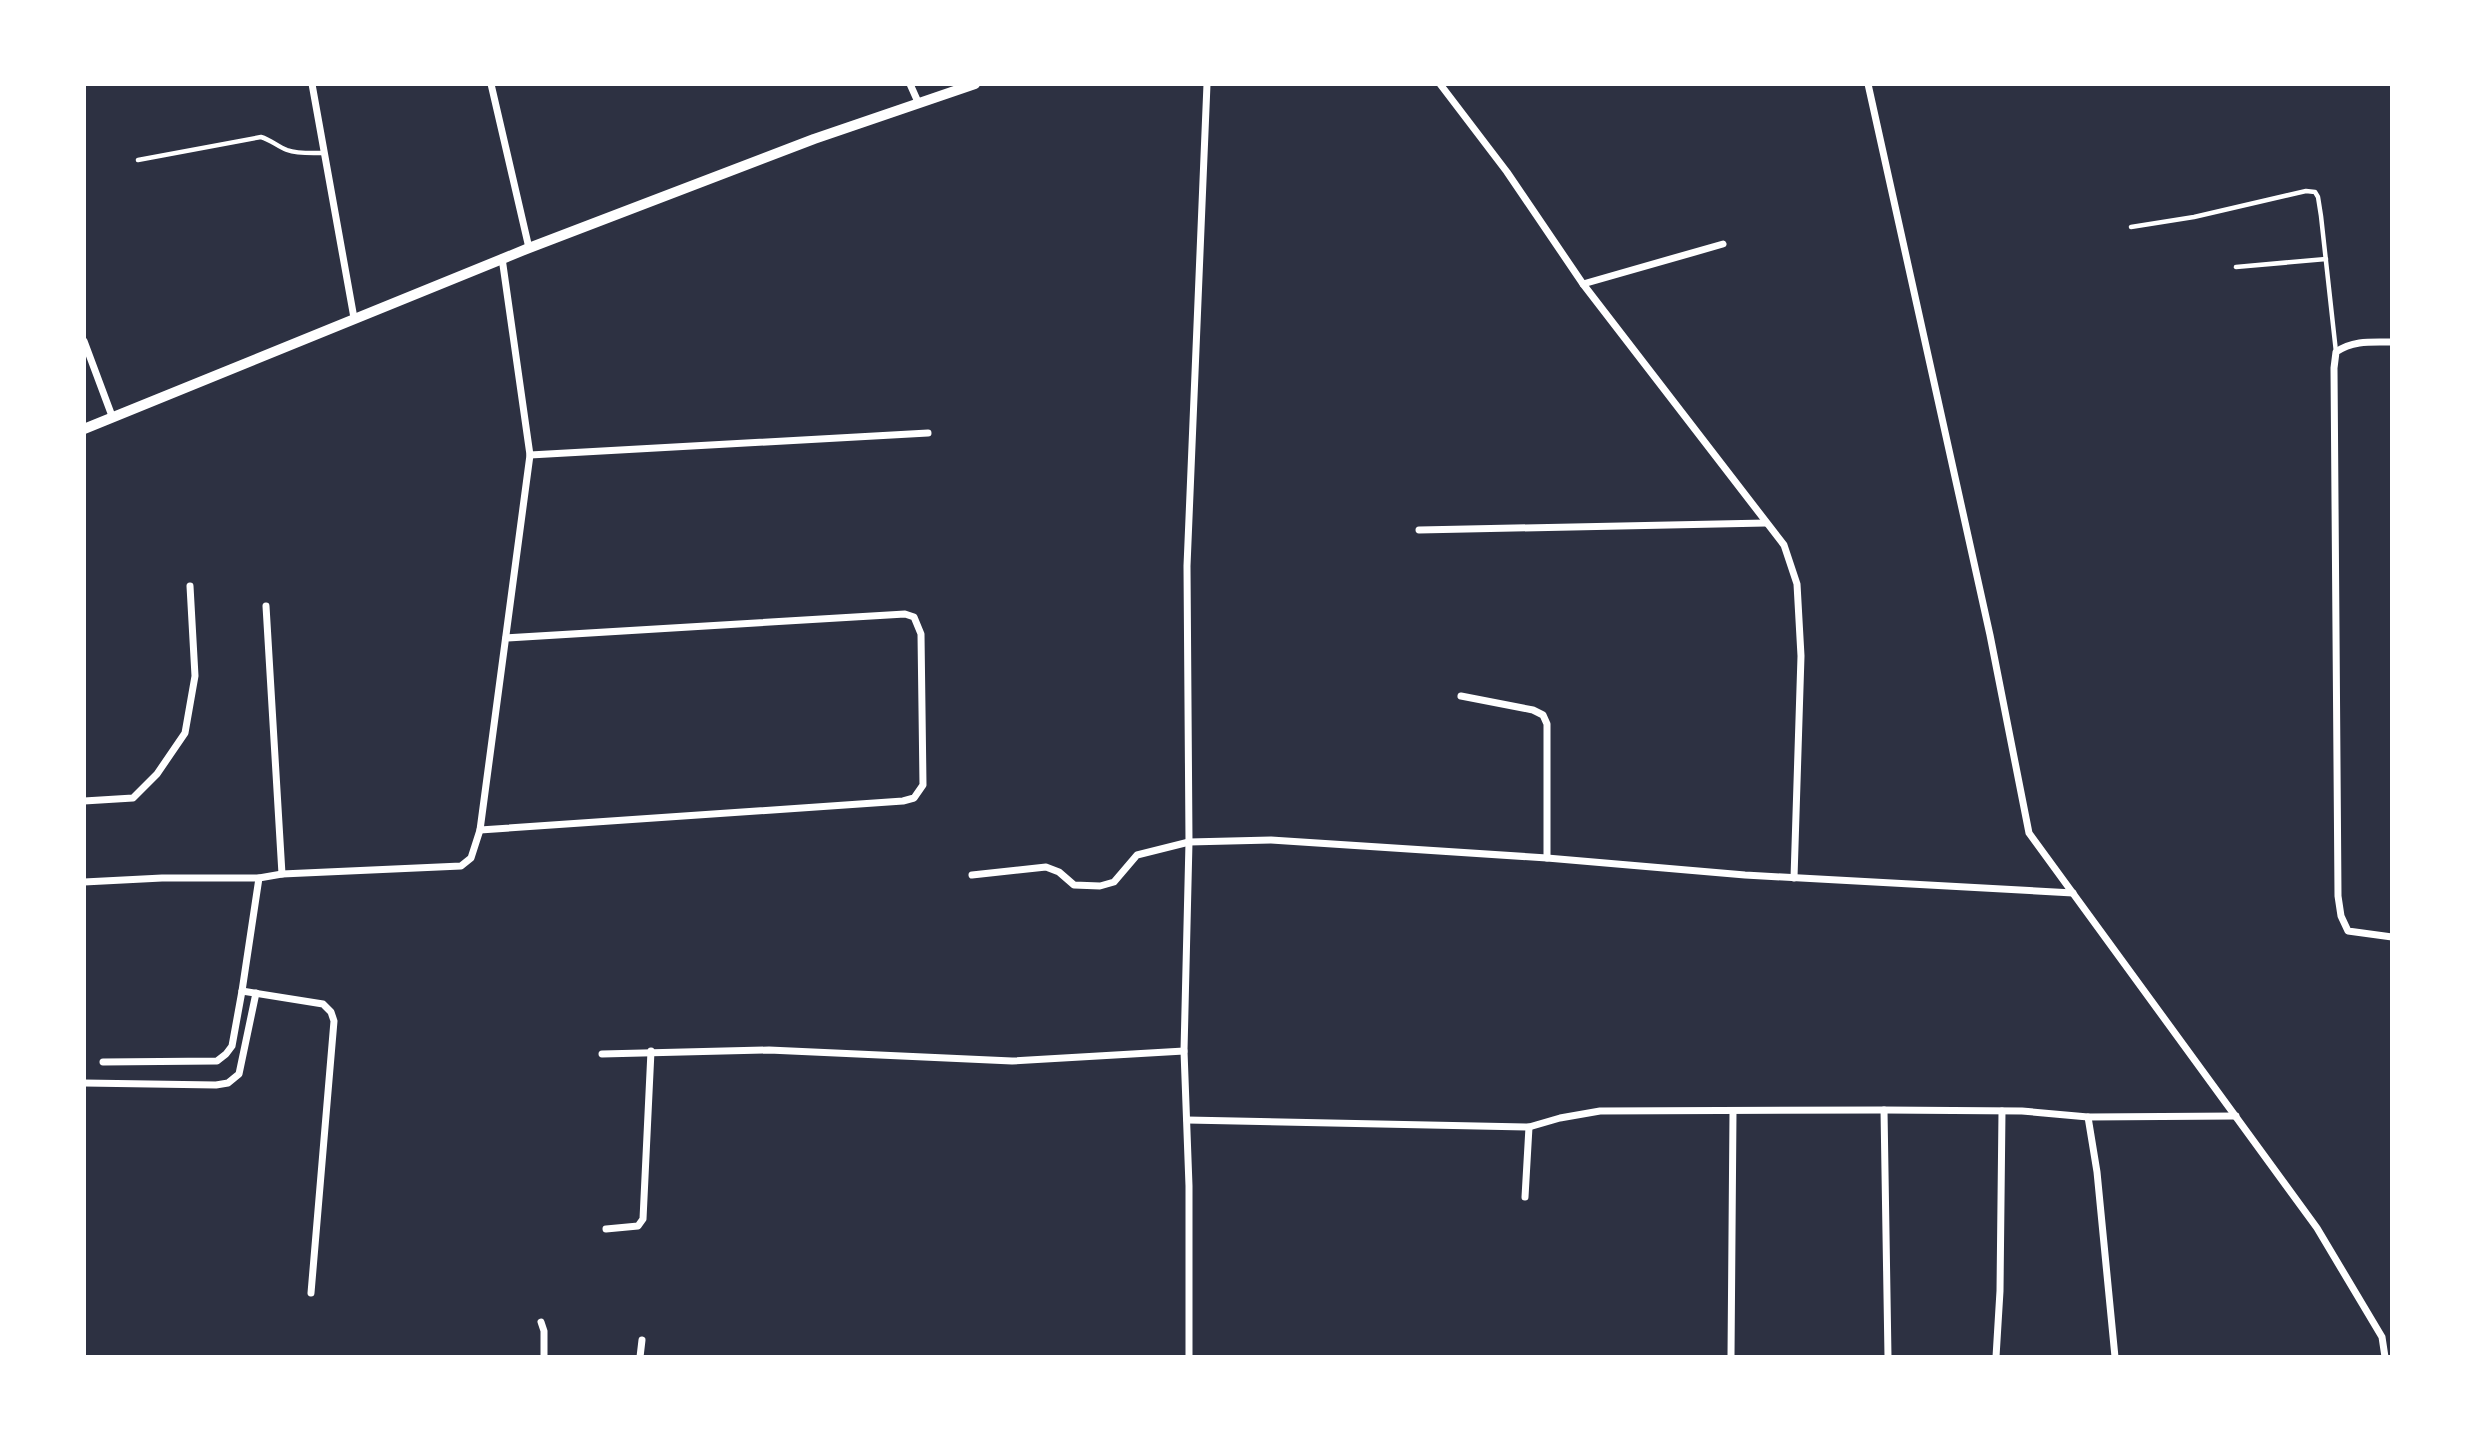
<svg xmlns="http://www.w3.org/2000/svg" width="2476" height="1441" font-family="Quicksand,sans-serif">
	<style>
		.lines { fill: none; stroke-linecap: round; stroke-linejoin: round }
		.service { stroke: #fff; stroke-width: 4.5 }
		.minor { stroke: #fff; stroke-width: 7 }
		.tertiary { stroke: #fff; stroke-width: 10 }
	</style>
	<rect width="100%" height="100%" fill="#2d3142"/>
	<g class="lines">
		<!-- service -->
		<g class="service">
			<path d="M138 160 261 137C271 140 277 146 287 150 298 154 311 153 323 153"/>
			<path d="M2131 227 2194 217 2306 191 2315 192 2318 197 2321 216 2336 352"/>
			<path d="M2236 267 2326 259"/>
		</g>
		<!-- minor -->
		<g class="minor">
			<path d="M312 84 354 318"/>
			<path d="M491 84 529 248"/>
			<path d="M910 84 918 102"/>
			<path d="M1440 84 1507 172 1583 284 1784 545 1797 584 1801 656 1794 878"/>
			<path d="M1868 84 1990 635 2029 833 2317 1228 2382 1337 2385 1357"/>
			<path d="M1583 284 1723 244"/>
			<path d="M84 341 112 416"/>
			<path d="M2392 342C2372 342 2353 340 2336 352L2334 368 2338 896 2341 916 2348 931 2392 937"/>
			<path d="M530 455 928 433"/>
			<path d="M1419 530 1766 523"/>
			<path d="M266 606 282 874"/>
			<path d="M1461 696 1533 710 1543 715 1547 724V858"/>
			<path d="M84 801 133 798 157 774 185 733 195 676 190 586"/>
			<path d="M480 830 903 801 914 798 923 785 921 634 914 617 905 614 506 638"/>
			<path d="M972 875 1046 867 1059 872 1074 885 1100 886 1114 882 1137 855 1189 842 1271 840 1547 858 1745 875 2073 893"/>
			<path d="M84 882 162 878H259L282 874 461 866 471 858 480 830 530 455 502 258"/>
			<path d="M242 991 323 1004 331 1012 334 1021 311 1293"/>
			<path d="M602 1054 769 1050 1012 1061 1184 1051"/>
			<path d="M103 1062 217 1061 226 1054 232 1046 242 991 259 878"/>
			<path d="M84 1083 216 1085 228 1083 239 1074 256 993"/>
			<path d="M1884 1110 1888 1357"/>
			<path d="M2088 1117 2097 1172 2115 1357"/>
			<path d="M1187 1120 1529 1127 1560 1118 1600 1111 1884 1110 2022 1111 2088 1117 2236 1116"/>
			<path d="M1525 1197 1529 1127"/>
			<path d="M606 1229 638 1226 643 1219 651 1051"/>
			<path d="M541 1322 544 1331V1357"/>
			<path d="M640 1357 642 1340"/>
			<path d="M1189 1357V1186L1184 1051 1189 842 1187 566 1207 84"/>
			<path d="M1731 1357 1733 1112"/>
			<path d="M1996 1357 2000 1291 2002 1111"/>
		</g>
		<!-- tertiary -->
		<path class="tertiary" d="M84 429 529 248 814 139 975 84"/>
	</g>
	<!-- border -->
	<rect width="2476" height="1441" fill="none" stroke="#ffffff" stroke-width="172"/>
</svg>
